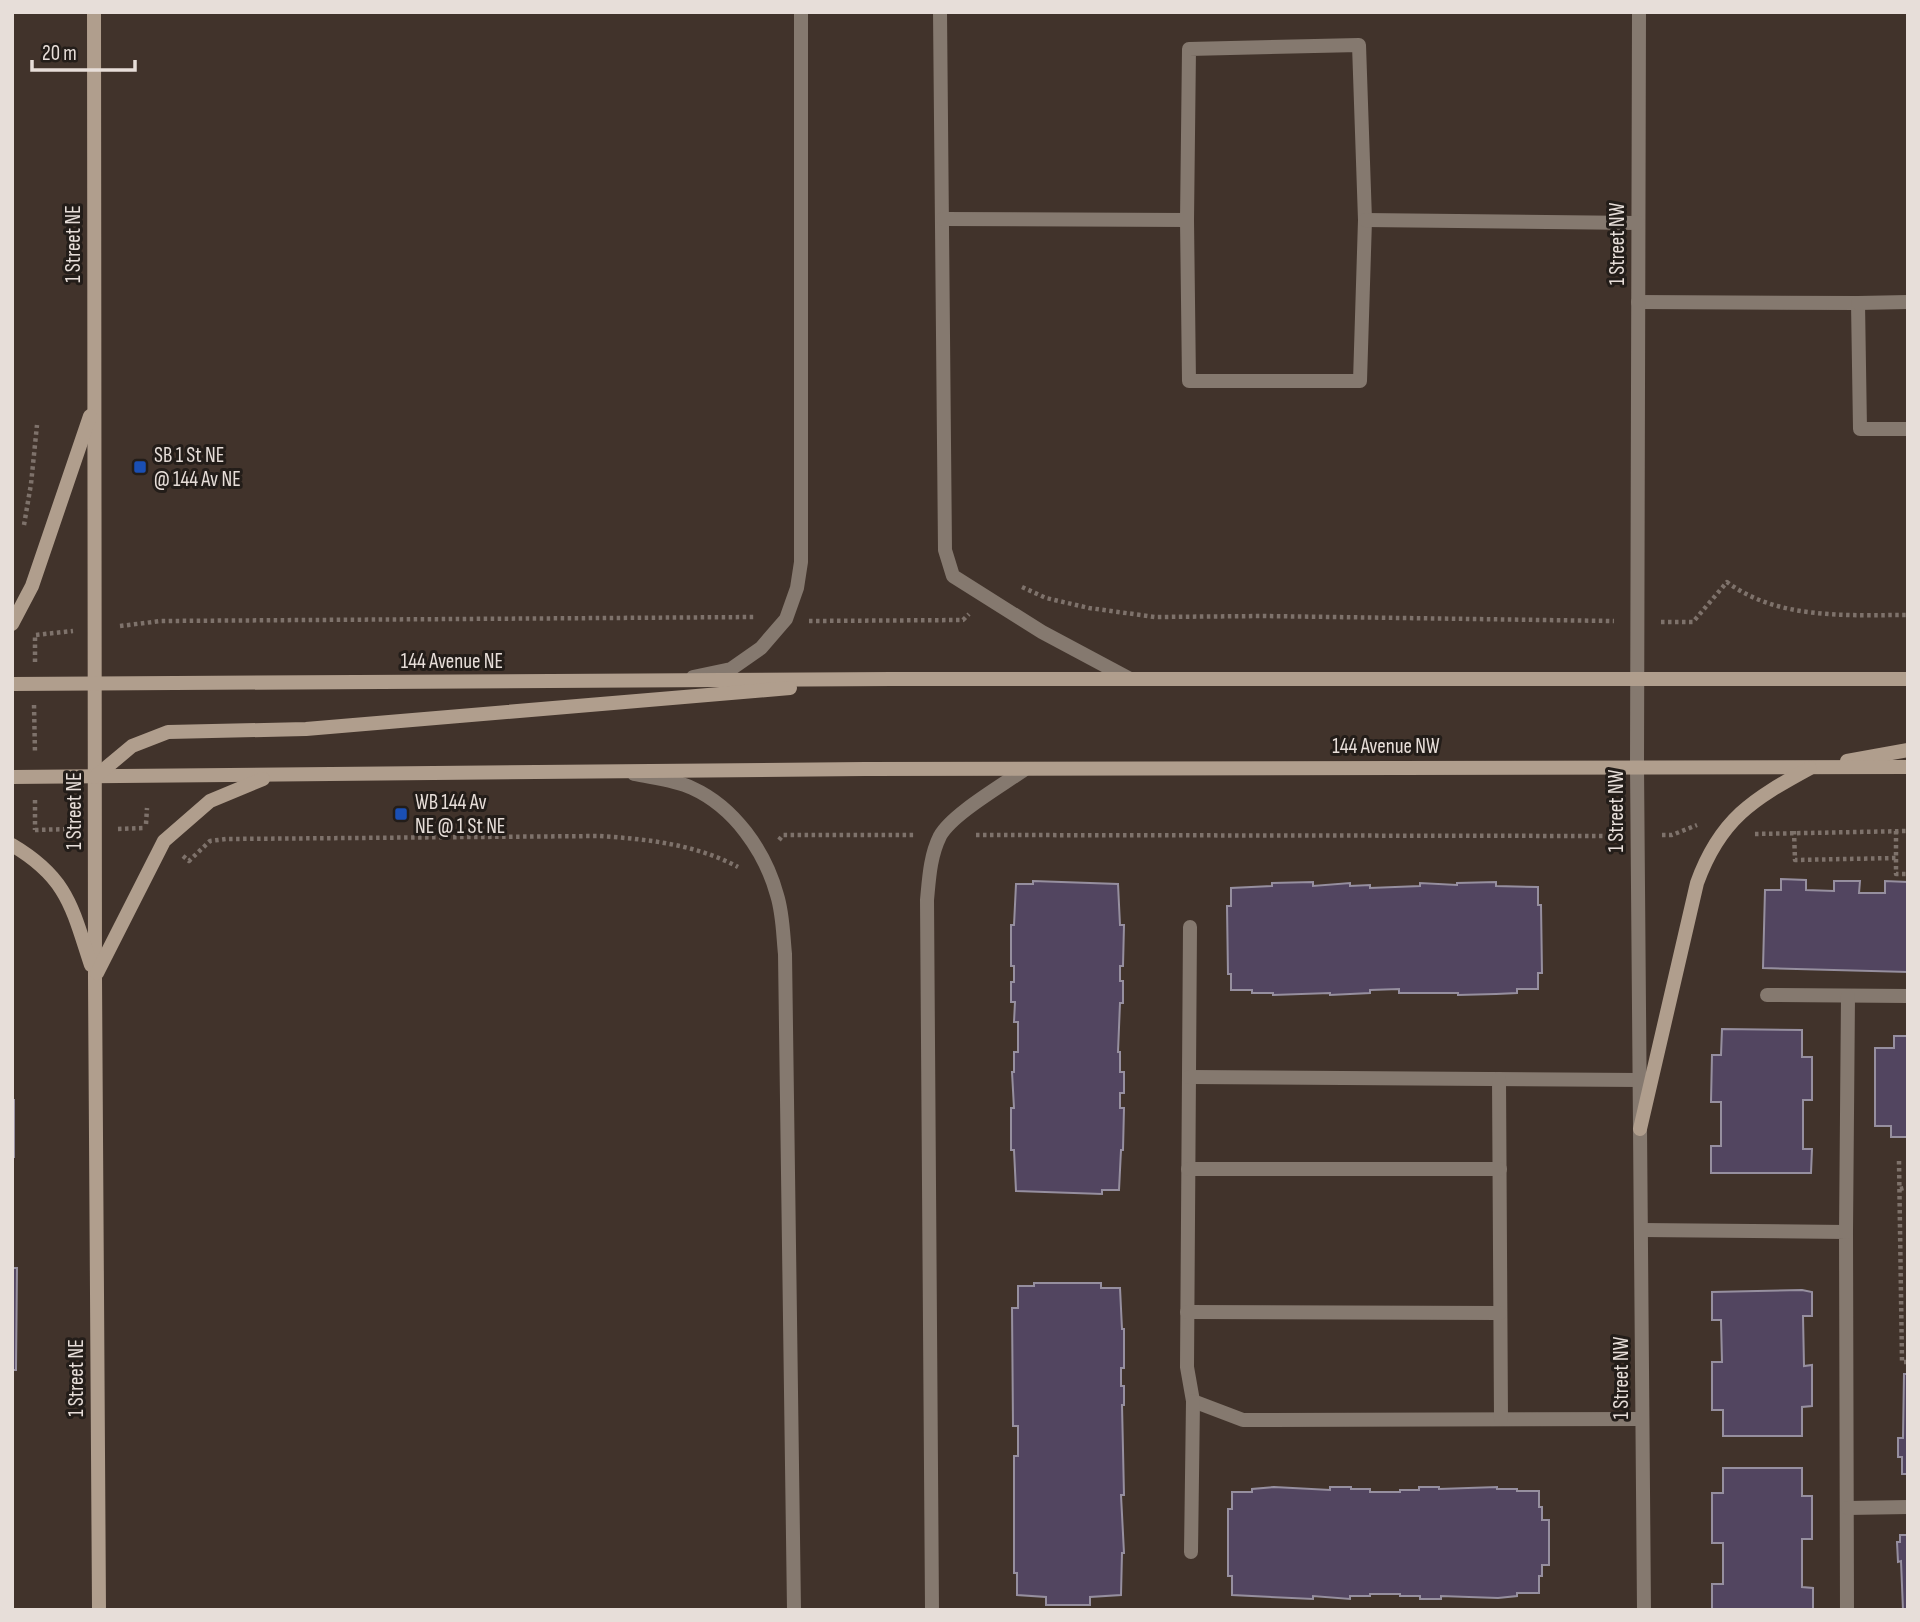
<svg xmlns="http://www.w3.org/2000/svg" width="1920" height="1622" font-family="'Sofia Sans Condensed',sans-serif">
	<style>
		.building { fill: #524560; stroke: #968f9f; stroke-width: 2 }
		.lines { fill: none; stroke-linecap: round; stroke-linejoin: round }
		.path { stroke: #7e726b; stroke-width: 4.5; stroke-dasharray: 3.5 3.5; stroke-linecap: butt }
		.lane { stroke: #85796f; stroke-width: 14 }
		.street { stroke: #85796f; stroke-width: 14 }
		.secondary { stroke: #b09e8d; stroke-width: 14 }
		.transit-dot { fill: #1a4fb4; stroke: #231d19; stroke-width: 2.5 }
		.labels { text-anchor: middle; stroke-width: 6; stroke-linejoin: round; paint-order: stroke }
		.street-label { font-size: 21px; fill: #e7ded9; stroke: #231d19 }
		.poi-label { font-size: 21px; fill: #e7ded9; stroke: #231d19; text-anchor: start }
	</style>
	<rect width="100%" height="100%" fill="#41332b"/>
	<!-- building -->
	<g class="building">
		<path d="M1781 879 1806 880V890L1834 891V881H1860L1859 893H1885V881L1908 882V972L1763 968 1765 890H1781Z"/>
		<path d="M1033 881 1118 884 1120 925H1124L1123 966H1120V981H1123V1003H1120L1118 1052H1120V1072H1124V1093H1120V1108H1124L1123 1150H1121L1119 1190H1102V1194L1016 1191 1014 1150H1011V1108H1014L1012 1072H1014V1052H1018V1022H1014L1015 1002H1011V982H1014V966H1011V925H1014L1016 884H1033Z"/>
		<path d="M1313 882V886L1350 883V886L1370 885V888L1420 886V883L1457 885V883L1496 882V886L1538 887V905H1541L1542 973H1538V989H1517V993L1496 994 1458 995V993H1399V989L1370 990V993L1330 995V993L1273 995V993H1252V990H1231V974H1228L1227 906H1231V888L1272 886V883Z"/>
		<path d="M1722 1029 1802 1030V1057H1812V1100H1803V1149H1812L1811 1173H1711V1146H1721V1102H1711L1712 1055H1721Z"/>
		<path d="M1894 1036H1908V1137H1891V1126H1875V1048H1894Z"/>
		<rect x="12" y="1100" width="2" height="57"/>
		<path d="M12 1268H17L16 1370H12Z"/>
		<path d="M1034 1283H1101V1288H1120L1122 1329H1124V1368H1121V1386H1124V1405H1122L1124 1495H1121L1124 1553H1122L1121 1595 1090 1597V1605H1046V1597L1017 1595V1573H1014V1456H1018V1426H1013L1012 1308H1018V1286H1034Z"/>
		<path d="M1802 1290 1812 1292V1316H1803L1804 1366 1812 1365V1406L1802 1407V1436H1723V1410H1712V1362H1722L1721 1320H1712V1292Z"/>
		<path d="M1904 1374H1908V1474H1902V1457H1898V1438H1903Z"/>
		<path d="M1723 1468H1802V1496H1812V1539H1802V1587L1813 1588V1610H1712V1584H1723V1543H1712V1493H1723Z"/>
		<path d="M1274 1487 1330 1490V1487H1351V1489H1370V1492H1400V1490H1419V1487H1439V1489L1497 1487V1489H1517V1491H1539V1507H1542V1520H1549V1565H1542V1576H1539V1593H1517V1596L1498 1598 1441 1596V1599H1420V1596H1400V1594H1370V1596H1350V1599L1313 1596V1599L1232 1595V1576H1228V1509H1232V1492H1252V1489Z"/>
		<path d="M1900 1535H1908V1610H1903L1901 1561 1898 1562 1897 1542H1900Z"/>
	</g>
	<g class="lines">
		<!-- path -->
		<g class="path">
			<path d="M24 525 31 484 37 425"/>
			<path d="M1022 587 1046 598 1089 608 1155 617 1264 616 1614 621"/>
			<path d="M809 621 963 620 969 614"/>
			<path d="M1661 622H1693L1727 582C1778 620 1847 615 1908 615"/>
			<path d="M120 626 161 621 755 617"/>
			<path d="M35 662V635L73 631"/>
			<path d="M34 705 35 753"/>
			<path d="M35 800V830"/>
			<path d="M146 824 147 808"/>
			<path d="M118 829 145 828"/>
			<path d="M35 830 71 829"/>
			<path d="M1794 831 1795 860 1896 858"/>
			<path d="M1896 831V874H1908"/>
			<path d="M1755 834 1908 831"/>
			<path d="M976 835 1615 836"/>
			<path d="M1662 835H1672L1697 825"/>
			<path d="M779 840 783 835H915"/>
			<path d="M183 856 189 861 210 841 226 839 599 836C646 839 695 844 738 867"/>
			<path d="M1899 1161 1902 1362H1908"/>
			<path d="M1900 1189 1908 1187"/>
		</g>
		<!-- lane -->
		<g class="lane">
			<path d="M1638 302 1858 303 1860 429H1908"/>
			<path d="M1858 303 1908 302"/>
			<path d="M1190 927 1187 1367 1193 1401 1243 1420 1642 1419"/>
			<path d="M1767 995 1908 996"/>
			<path d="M1189 1077 1639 1080"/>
			<path d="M1499 1079 1501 1419"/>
			<path d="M1188 1169H1500"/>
			<path d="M1642 1230 1846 1232 1847 1610"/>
			<path d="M1846 1232 1848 996"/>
			<path d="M1187 1312 1500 1313"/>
			<path d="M1848 1508 1908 1507"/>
			<path d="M1191 1552 1193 1401"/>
		</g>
		<!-- street -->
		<g class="street">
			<path d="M940 12 945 550 953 576 1042 632 1130 679"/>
			<path d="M1639 12 1637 766 1644 1610"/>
			<path d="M943 219 1187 220 1189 49 1359 45 1365 220 1360 381H1189L1187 220"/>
			<path d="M1365 220 1638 223"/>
			<path d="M693 677 731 669 761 648 786 619 797 588 801 562V12"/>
			<path d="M634 774C653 778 675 780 692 788 734 807 765 851 777 895 783 914 783 935 785 954L794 1610"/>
			<path d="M932 1610 927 900C929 879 930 856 940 836 952 814 1003 785 1025 769"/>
		</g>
		<!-- secondary -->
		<g class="secondary">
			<path d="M94 12 95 978 99 1610"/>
			<path d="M12 624 32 586 90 416"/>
			<path d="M12 684 892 679H1908"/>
			<path d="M1847 761 1908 750"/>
			<path d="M12 777 865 769 1908 767"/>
			<path d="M95 777 132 746 168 732 306 729 790 688"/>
			<path d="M12 845C68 878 72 908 91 965"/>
			<path d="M97 973 164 841 210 801 263 779"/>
			<path d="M1640 1129 1697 883C1720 819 1753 799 1810 768"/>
		</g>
	</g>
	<!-- markers -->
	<g class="transit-dot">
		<rect x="133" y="460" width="14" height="14" rx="3.5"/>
		<rect x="394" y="807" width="14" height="14" rx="3.5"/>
	</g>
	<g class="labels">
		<!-- street labels -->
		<g class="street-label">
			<text transform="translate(73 244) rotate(-90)" y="7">1 Street NE</text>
			<text transform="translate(1617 244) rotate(-90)" y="7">1 Street NW</text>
			<text x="452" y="668">144 Avenue NE</text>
			<text x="1386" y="753">144 Avenue NW</text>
			<text transform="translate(74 811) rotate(-90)" y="7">1 Street NE</text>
			<text transform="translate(1616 811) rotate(-90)" y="7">1 Street NW</text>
			<text transform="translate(76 1378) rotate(-90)" y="7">1 Street NE</text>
			<text transform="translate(1621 1378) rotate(-90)" y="7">1 Street NW</text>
		</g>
		<!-- poi labels -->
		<g class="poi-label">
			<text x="154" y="462">SB 1 St NE<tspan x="154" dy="24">@ 144 Av NE</tspan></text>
			<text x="415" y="809">WB 144 Av<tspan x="415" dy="24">NE @ 1 St NE</tspan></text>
		</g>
	</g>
	<!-- border -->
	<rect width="1920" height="1622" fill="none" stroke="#e7ded9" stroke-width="28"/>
	<!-- scale -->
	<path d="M32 60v10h103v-10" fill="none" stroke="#e7ded9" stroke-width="3.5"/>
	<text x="42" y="60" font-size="21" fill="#e7ded9" stroke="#231d19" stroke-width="5" paint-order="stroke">20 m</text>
</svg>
